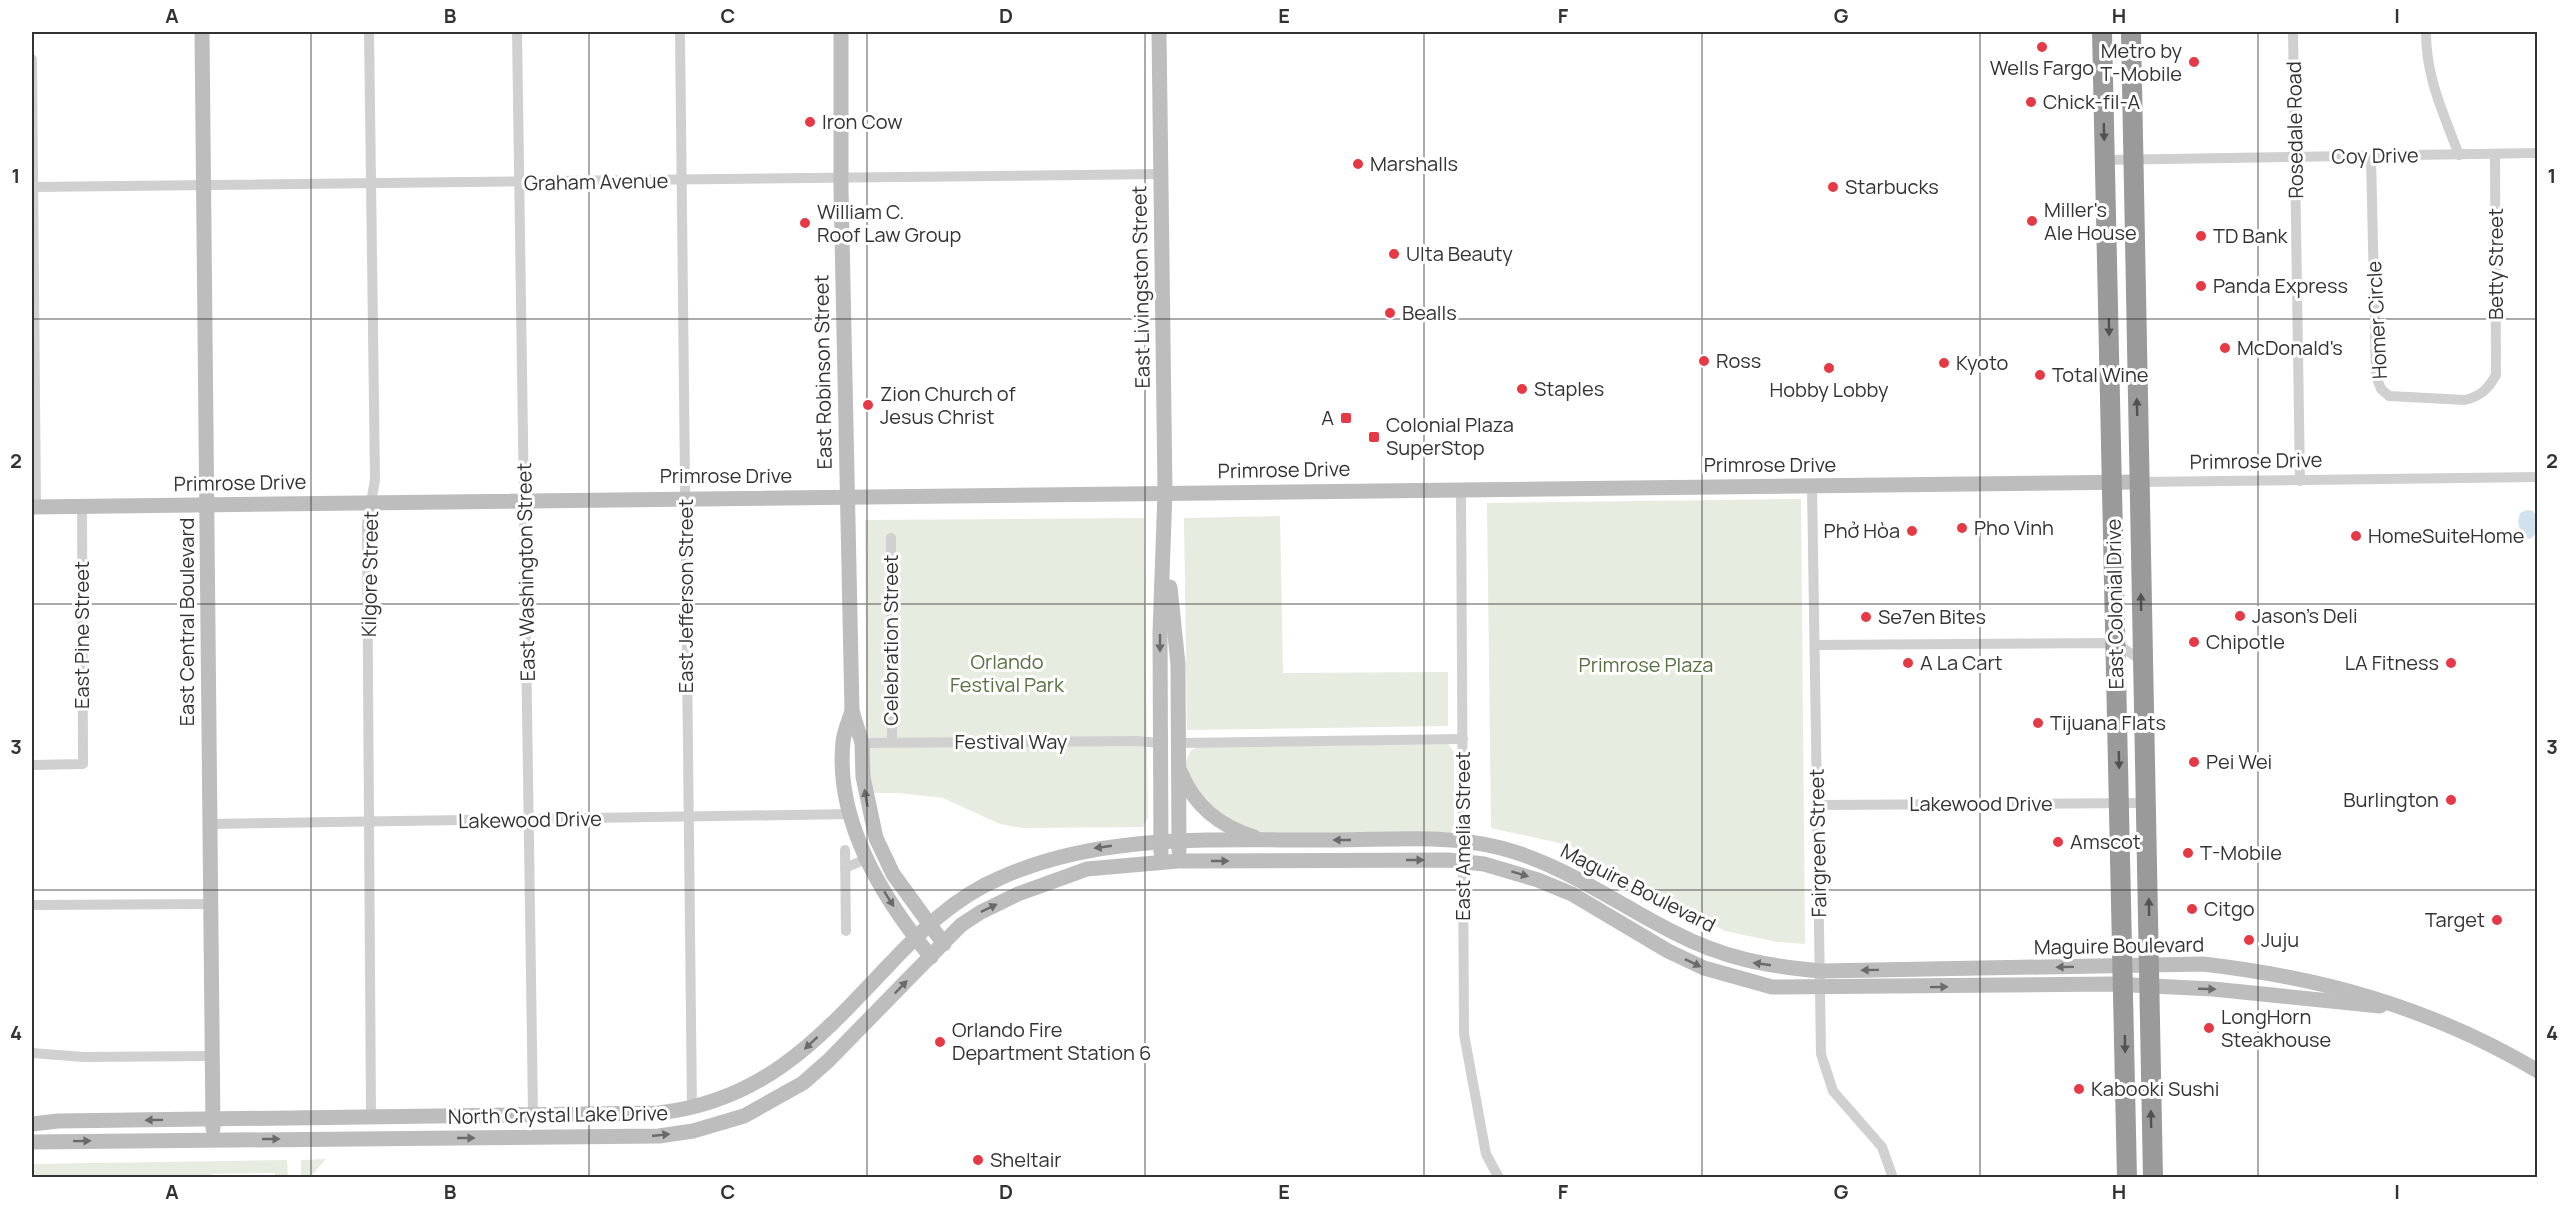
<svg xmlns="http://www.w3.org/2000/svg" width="2569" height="1209" font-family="Manrope,sans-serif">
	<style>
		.green { fill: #e6ecdf }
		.water { fill: #cfe2ee }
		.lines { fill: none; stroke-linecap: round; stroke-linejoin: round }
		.street { stroke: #d0d0d0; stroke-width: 10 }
		.secondary { stroke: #bdbdbd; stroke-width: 15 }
		.highway { stroke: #9a9a9a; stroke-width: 20 }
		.oneway { fill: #525252 }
		.oneway2 { fill: #6a6a6a }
		.grid { fill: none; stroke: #333; stroke-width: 1.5; stroke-opacity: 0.55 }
		.poi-dot { fill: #e63946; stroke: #fff; stroke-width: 2 }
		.labels { text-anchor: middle; stroke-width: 6; stroke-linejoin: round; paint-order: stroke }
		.poi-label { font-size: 20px; fill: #333; stroke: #fff; text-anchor: start }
		.street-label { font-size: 20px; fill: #333; stroke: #fff }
		.park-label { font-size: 20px; fill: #56703f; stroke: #fff }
		.neatline { fill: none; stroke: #333; stroke-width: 2 }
		.grid-label { font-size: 20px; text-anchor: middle; font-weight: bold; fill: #333 }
	</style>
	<rect width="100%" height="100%" fill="#fff"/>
	<!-- green -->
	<g class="green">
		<path d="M1801 499 1805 944 1777 942 1725 931 1569 845 1491 828 1487 503Z"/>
		<path d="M1280 516 1283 673 1448 672V726L1187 730 1184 518Z"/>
		<path d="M1144 518 1148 818 1143 827 1022 828 1000 824 943 798 898 793H867L865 520Z"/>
		<path d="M1448 744 1454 752V827L1450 833 1265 835 1212 811 1187 775 1185 763 1191 750 1199 747Z"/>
		<path d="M326 1159 310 1177H301V1160Z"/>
		<path d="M287 1160 288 1177H275V1173L211 1174V1178L32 1177V1164Z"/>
	</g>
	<!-- water -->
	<path class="water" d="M2527 510 2533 511C2539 519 2539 534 2530 539L2522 536 2518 522 2520 513Z"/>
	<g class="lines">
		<!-- street -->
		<g class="street">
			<path d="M369 32 375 480 367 524 371 1117"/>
			<path d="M517 32 533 1113"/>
			<path d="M680 32 692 1109"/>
			<path d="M2293 32 2300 481"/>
			<path d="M2426 32C2426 78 2443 112 2459 155"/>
			<path d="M32 59 36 507"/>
			<path d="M2371 157 2376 376 2381 389 2389 396 2465 400C2481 396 2488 389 2496 375L2495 154"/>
			<path d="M2105 160 2538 153"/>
			<path d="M32 187C408 184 784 178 1161 174"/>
			<path d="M2139 482 2538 477"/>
			<path d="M1812 486 1821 1054 1833 1091 1882 1147 1893 1178"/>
			<path d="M1461 489 1464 1034 1486 1154 1499 1178"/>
			<path d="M891 538 892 742"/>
			<path d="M1815 645 2116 643 2142 661"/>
			<path d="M862 743 1136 741 1160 743"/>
			<path d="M1178 743 1463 739"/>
			<path d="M32 765 83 764 82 506"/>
			<path d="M1816 805 2145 803"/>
			<path d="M209 824 851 814"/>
			<path d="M845 850 846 931"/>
			<path d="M845 868 866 859"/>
			<path d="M32 905 211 904"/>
			<path d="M32 1053 84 1057 211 1056"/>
		</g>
		<!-- secondary -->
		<g class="secondary">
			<path d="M202 32 213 1129"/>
			<path d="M841 32V189L852 711 862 743 863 777 876 838 893 874 944 944"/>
			<path d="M1159 32 1165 492 1160 632 1161 853"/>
			<path d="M32 507 2139 482"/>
			<path d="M1170 587 1178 664 1179 851"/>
			<path d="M852 711C849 721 844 731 843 742 835 821 883 899 931 957"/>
			<path d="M1181 773C1195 807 1220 826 1254 837"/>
			<path d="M32 1124 58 1121 659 1113C763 1101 818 1040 885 969 920 932 953 898 1000 878 1104 831 1222 841 1335 840 1389 840 1448 834 1501 848 1563 864 1616 903 1673 932 1723 958 1765 966 1821 971L2203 964C2324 978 2432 1008 2538 1071"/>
			<path d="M32 1142 659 1136 693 1131 744 1116 803 1083 828 1061 961 925 981 912 1018 894 1087 869 1178 861 1449 860 1484 864 1538 880 1572 894 1668 951 1704 968 1772 987 2112 984 2213 989 2380 1006"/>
		</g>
		<!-- highway -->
		<g class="highway">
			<path d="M2102 32 2127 1178"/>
			<path d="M2131 32 2153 1178"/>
		</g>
	</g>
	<!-- one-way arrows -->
	<defs><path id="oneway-solid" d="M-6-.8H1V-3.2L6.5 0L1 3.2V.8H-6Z" transform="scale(1.5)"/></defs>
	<g class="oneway">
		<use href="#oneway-solid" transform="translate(2104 132) rotate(89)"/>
		<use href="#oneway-solid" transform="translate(2109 327) rotate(89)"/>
		<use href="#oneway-solid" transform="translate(2137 407) rotate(-91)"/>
		<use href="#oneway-solid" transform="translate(2141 602) rotate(-91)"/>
		<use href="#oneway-solid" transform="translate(2119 760) rotate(89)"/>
		<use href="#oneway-solid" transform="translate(2149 907) rotate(-91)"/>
		<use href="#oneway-solid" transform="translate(2125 1044) rotate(89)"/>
		<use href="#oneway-solid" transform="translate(2151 1119) rotate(-91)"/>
	</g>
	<g class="oneway2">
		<use href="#oneway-solid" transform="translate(1160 643) rotate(90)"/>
		<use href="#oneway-solid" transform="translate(866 798) rotate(-100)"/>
		<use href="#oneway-solid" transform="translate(1342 840) rotate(180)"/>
		<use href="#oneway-solid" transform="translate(1103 847) rotate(172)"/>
		<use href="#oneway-solid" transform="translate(1415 860)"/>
		<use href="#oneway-solid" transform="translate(1220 861)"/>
		<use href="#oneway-solid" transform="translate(1520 874) rotate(17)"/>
		<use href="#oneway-solid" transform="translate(889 899) rotate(58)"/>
		<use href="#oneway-solid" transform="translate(989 908) rotate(-26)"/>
		<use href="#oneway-solid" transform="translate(1693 963) rotate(26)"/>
		<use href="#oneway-solid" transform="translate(1762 964) rotate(-172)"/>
		<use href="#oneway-solid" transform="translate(2065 967) rotate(179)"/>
		<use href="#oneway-solid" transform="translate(1870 970) rotate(179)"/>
		<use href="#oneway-solid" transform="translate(901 987) rotate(-46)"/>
		<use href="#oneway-solid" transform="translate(1939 987) rotate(-1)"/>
		<use href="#oneway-solid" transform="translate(2207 989) rotate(2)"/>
		<use href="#oneway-solid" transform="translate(811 1043) rotate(137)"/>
		<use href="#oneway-solid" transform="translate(154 1120) rotate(179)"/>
		<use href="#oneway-solid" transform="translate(661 1135) rotate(-6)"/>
		<use href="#oneway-solid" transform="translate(466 1138)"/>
		<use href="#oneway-solid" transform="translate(271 1139)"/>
		<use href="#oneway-solid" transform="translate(82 1141) rotate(-1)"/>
	</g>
	<!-- grid -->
	<path class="grid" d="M311 32V1178M589 32V1178M867 32V1178M1145 32V1178M1424 32V1178M1702 32V1178M1980 32V1178M2258 32V1178M32 319H2538M32 604H2538M32 890H2538"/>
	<!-- markers -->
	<g class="poi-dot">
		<circle cx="2042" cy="47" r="6"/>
		<circle cx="2194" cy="62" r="6"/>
		<circle cx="2031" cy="102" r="6"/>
		<circle cx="810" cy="122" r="6"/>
		<circle cx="1358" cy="164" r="6"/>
		<circle cx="1833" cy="187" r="6"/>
		<circle cx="2032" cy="221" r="6"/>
		<circle cx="805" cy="223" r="6"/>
		<circle cx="2201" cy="236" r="6"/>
		<circle cx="1394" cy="254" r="6"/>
		<circle cx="2201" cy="286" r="6"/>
		<circle cx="1390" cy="313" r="6"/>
		<circle cx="2225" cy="348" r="6"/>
		<circle cx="1704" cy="361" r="6"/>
		<circle cx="1944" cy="363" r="6"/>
		<circle cx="1829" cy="368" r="6"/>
		<circle cx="2040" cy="375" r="6"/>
		<circle cx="1522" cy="389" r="6"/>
		<circle cx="868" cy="405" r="6"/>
		<rect x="1340" y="412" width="12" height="12" rx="3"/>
		<rect x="1368" y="431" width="12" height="12" rx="3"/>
		<circle cx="1962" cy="528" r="6"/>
		<circle cx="1912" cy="531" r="6"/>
		<circle cx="2356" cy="536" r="6"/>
		<circle cx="2240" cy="616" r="6"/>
		<circle cx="1866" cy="617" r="6"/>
		<circle cx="2194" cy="642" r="6"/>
		<circle cx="1908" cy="663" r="6"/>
		<circle cx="2451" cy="663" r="6"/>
		<circle cx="2038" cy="723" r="6"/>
		<circle cx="2194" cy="762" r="6"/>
		<circle cx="2451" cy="800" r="6"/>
		<circle cx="2058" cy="842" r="6"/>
		<circle cx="2188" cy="853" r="6"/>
		<circle cx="2192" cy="909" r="6"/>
		<circle cx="2497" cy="920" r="6"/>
		<circle cx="2249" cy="940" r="6"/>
		<circle cx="2209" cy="1028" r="6"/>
		<circle cx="940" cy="1042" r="6"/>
		<circle cx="2079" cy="1089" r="6"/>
		<circle cx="978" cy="1160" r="6"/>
	</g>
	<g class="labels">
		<!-- poi labels -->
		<g class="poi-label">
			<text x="2182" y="58" text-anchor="end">Metro by<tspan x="2182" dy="23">T-Mobile</tspan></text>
			<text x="2042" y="75" text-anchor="middle">Wells Fargo</text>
			<text x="2043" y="109">Chick-fil-A</text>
			<text x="822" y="129">Iron Cow</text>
			<text x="1370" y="171">Marshalls</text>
			<text x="1845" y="194">Starbucks</text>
			<text x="2044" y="217">Miller's<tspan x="2044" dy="23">Ale House</tspan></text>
			<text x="817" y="219">William C.<tspan x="817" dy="23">Roof Law Group</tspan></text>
			<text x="2213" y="243">TD Bank</text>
			<text x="1406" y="261">Ulta Beauty</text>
			<text x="2213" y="293">Panda Express</text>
			<text x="1402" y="320">Bealls</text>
			<text x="2237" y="355">McDonald's</text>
			<text x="1716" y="368">Ross</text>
			<text x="1956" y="370">Kyoto</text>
			<text x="2052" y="382">Total Wine</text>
			<text x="1534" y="396">Staples</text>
			<text x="1829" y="397" text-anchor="middle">Hobby Lobby</text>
			<text x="880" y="401">Zion Church of<tspan x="880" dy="23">Jesus Christ</tspan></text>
			<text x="1334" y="425" text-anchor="end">A</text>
			<text x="1386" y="432">Colonial Plaza<tspan x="1386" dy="23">SuperStop</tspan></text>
			<text x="1974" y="535">Pho Vinh</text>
			<text x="1900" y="538" text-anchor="end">Phở Hòa</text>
			<text x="2368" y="543">HomeSuiteHome</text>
			<text x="2252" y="623">Jason's Deli</text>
			<text x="1878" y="624">Se7en Bites</text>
			<text x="2206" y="649">Chipotle</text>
			<text x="1920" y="670">A La Cart</text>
			<text x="2439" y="670" text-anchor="end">LA Fitness</text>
			<text x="2050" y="730">Tijuana Flats</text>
			<text x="2206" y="769">Pei Wei</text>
			<text x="2439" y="807" text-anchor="end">Burlington</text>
			<text x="2070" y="849">Amscot</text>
			<text x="2200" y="860">T-Mobile</text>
			<text x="2204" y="916">Citgo</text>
			<text x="2485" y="927" text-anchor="end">Target</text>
			<text x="2261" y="947">Juju</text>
			<text x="2221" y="1024">LongHorn<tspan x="2221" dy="23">Steakhouse</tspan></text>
			<text x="952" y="1037">Orlando Fire<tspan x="952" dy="23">Department Station 6</tspan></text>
			<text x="2091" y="1096">Kabooki Sushi</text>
			<text x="990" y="1167">Sheltair</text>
		</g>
		<!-- street labels -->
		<g class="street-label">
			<text transform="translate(2295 130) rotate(-91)" y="7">Rosedale Road</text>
			<text transform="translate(2375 156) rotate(-1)" y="7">Coy Drive</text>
			<text transform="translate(596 182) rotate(-1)" y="7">Graham Avenue</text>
			<text transform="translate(2496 264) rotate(-90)" y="7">Betty Street</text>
			<text transform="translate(1141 287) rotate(-91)" y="7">East Livingston Street</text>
			<text transform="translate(2377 320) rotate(-93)" y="7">Homer Circle</text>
			<text transform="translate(823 372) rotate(-91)" y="7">East Robinson Street</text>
			<text transform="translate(2256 461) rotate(-1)" y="7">Primrose Drive</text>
			<text x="1770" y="472">Primrose Drive</text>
			<text transform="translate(1284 470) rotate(-1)" y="7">Primrose Drive</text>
			<text x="726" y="483">Primrose Drive</text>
			<text transform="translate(240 483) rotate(-1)" y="7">Primrose Drive</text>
			<text transform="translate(526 572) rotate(-91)" y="7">East Washington Street</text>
			<text transform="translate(370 574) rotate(-89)" y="7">Kilgore Street</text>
			<text transform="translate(686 596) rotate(-90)" y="7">East Jefferson Street</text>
			<text transform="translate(2115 604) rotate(-91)" y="7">East Colonial Drive</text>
			<text transform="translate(187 622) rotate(-90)" y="7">East Central Boulevard</text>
			<text transform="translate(82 635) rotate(-90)" y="7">East Pine Street</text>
			<text transform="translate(891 640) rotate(-90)" y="7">Celebration Street</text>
			<text x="1011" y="749">Festival Way</text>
			<text x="1981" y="811">Lakewood Drive</text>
			<text transform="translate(530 820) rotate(-1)" y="7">Lakewood Drive</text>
			<text transform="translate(1463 836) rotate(-90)" y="7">East Amelia Street</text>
			<text transform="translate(1818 843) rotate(-91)" y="7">Fairgreen Street</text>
			<text transform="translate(1638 888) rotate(27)" y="7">Maguire Boulevard</text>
			<text transform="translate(2119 946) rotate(-1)" y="7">Maguire Boulevard</text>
			<text transform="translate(558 1115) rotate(-1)" y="7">North Crystal Lake Drive</text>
		</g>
		<!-- park labels -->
		<g class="park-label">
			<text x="1007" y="669">Orlando<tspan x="1007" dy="23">Festival Park</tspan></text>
			<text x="1646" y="672">Primrose Plaza</text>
		</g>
	</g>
	<!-- border -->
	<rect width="2569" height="1209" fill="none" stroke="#ffffff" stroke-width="66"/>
	<rect x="33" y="33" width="2503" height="1143" class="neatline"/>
	<g class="grid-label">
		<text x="172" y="23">A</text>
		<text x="450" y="23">B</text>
		<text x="728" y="23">C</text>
		<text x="1006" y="23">D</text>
		<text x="1284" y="23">E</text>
		<text x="1563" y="23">F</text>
		<text x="1841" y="23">G</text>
		<text x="2119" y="23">H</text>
		<text x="2397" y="23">I</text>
		<text x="16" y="183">1</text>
		<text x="2552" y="183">1</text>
		<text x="16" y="468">2</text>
		<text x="2552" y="468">2</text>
		<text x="16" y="754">3</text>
		<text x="2552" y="754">3</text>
		<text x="16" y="1040">4</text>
		<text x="2552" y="1040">4</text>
		<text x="172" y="1199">A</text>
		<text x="450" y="1199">B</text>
		<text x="728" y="1199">C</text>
		<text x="1006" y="1199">D</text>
		<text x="1284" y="1199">E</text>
		<text x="1563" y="1199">F</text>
		<text x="1841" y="1199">G</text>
		<text x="2119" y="1199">H</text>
		<text x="2397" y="1199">I</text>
	</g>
</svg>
